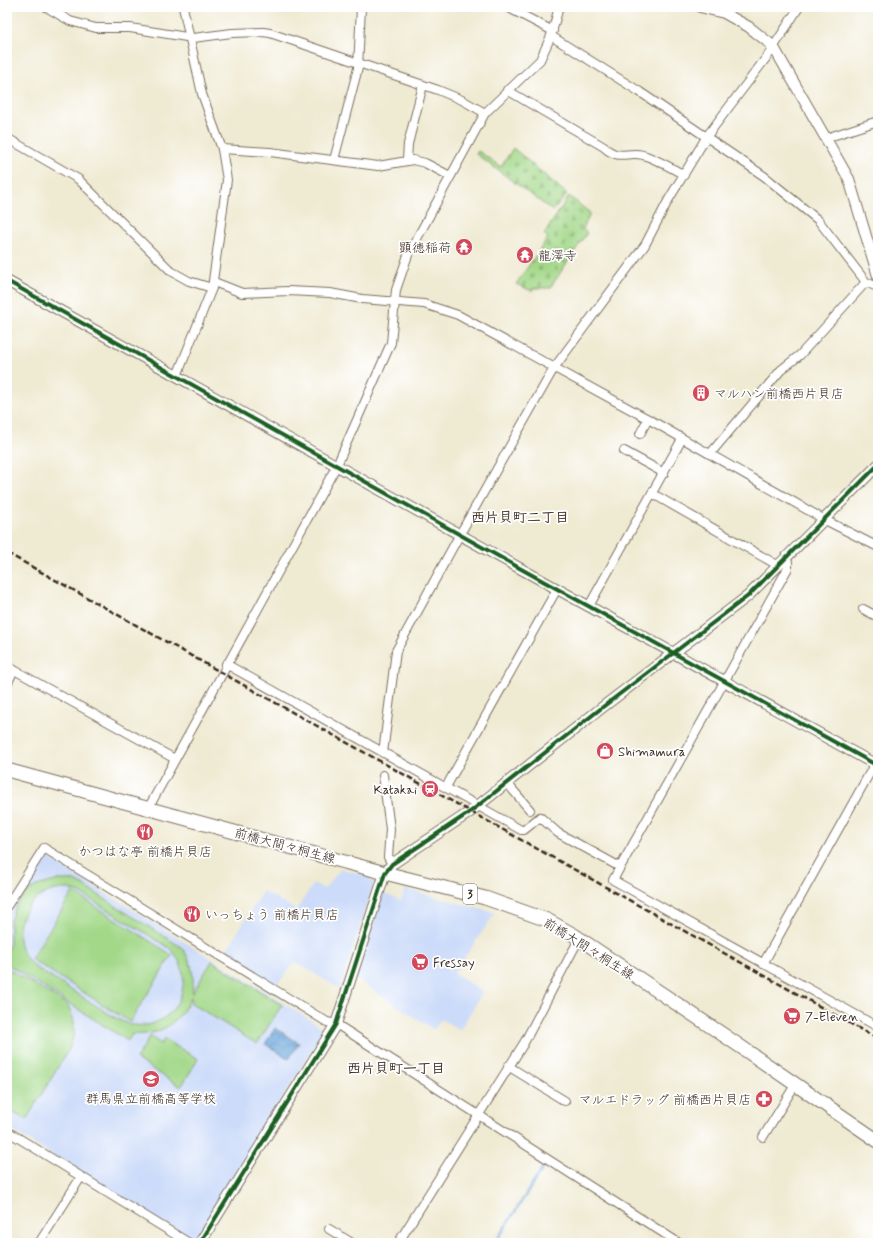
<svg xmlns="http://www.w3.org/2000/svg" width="885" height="1250" font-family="Mynerve,'Klee One',sans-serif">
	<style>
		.built { fill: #ccdbf9 }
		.cemetery { fill: url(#cemetery-stones); stroke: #6f8154 }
		.pitch { fill: #a3d889; stroke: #6f8154; fill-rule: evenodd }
		.water { fill: url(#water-waves); stroke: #53687c }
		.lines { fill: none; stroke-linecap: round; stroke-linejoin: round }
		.stream { stroke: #6ba6db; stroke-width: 2.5 }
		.minor-casing { stroke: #7a6d5d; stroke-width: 10 }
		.tertiary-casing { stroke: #7a6d5d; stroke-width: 12 }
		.primary-casing { stroke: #7a6d5d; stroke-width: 15 }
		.minor { stroke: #fff; stroke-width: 8 }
		.tertiary { stroke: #fff; stroke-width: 10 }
		.primary { stroke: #fff; stroke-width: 13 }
		.rail { stroke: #3b2a1e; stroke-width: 2.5; stroke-dasharray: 6 3; stroke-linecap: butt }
		.cycleway-casing { stroke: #fff; stroke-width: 6 }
		.cycleway { stroke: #1b5e20; stroke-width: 4 }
		.labels { text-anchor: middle; stroke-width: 3.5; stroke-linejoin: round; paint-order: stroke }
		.shield { fill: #fff; stroke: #766a62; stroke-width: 1 }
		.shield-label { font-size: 12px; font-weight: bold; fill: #3b2a1e }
		.poi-label { font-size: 13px; fill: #3b2a1e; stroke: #fff; text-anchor: start }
		.street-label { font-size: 13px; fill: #3b2a1e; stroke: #fff }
		.neighbourhood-label { font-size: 14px; font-weight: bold; fill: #3b2a1e; stroke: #fff }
	</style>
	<defs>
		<pattern id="cemetery-stones" width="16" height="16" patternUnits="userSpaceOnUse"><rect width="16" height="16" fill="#a3d889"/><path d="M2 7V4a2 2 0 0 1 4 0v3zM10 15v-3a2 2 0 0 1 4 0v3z" fill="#8dba76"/></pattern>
		<pattern id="water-waves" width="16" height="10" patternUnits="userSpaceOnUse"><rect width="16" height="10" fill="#6ba6db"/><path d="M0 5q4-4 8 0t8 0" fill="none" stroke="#5987b1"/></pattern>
	</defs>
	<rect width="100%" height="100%" fill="#fff"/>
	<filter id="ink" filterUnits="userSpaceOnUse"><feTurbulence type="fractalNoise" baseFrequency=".025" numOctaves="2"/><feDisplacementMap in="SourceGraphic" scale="8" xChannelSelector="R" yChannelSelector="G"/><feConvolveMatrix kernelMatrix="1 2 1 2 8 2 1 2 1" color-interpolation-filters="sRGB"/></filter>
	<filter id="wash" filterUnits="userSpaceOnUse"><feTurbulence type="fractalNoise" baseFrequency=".012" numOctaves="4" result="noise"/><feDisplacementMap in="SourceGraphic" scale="16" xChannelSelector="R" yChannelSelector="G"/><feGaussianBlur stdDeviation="0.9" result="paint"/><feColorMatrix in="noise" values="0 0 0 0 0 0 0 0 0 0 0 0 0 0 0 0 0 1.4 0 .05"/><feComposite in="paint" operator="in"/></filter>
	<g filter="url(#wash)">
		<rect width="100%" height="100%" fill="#efead2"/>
		<!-- built -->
		<g class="built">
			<path d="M44 855 325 1029 195 1241 191 1242 7 1127V913Z"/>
			<path d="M341 869 368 876 374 883 340 989 295 962 276 986 225 953 263 891 296 910 314 883 324 889Z"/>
			<path d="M405 889 495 913 454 973 483 992 460 1030 441 1019 434 1030 355 978 383 893 401 901Z"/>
		</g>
		<!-- cemetery -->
		<g class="cemetery">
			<path d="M513 148 567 194 553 211 476 154 478 151 501 167Z"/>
			<path d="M569 196 590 213 583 229 587 233 550 288H533L532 291 516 284 548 238 544 234Z"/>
		</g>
		<!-- pitch -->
		<g class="pitch">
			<path d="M59 880H72L81 884 181 947C192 960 195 977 192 994L212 961 282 1005 257 1044 191 1003V997C179 1022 161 1037 132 1034L128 1041 7 964V949L10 944V920L17 904 25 894 36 886ZM69 889 80 893 168 947C201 975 177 1031 133 1025 119 1022 107 1012 95 1005 75 993 56 980 36 968 0 939 24 887 69 889Z"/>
			<path d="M73 892 172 955 130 1022 31 959Z"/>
			<path d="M7 968 68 1005 74 1021V1034L69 1049 26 1120 7 1109Z"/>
			<path d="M150 1036 161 1044 164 1039 198 1059 181 1087 136 1059Z"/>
		</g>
		<!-- water -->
		<path class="water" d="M275 1028 299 1043 289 1059 265 1044Z"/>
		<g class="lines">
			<!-- stream -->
			<path class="stream" d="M495 1243 546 1163"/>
		</g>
	</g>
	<g filter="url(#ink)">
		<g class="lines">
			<defs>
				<g id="minor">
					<path d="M46 7 70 21 96 28H130L193 38 232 33 263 32 270 33 438 90 462 100 485 113"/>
					<path d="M507 7 553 31"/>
					<path d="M551 36 640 92 764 176 818 220 866 282 875 286 878 284"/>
					<path d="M507 90 604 147C619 161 627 151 643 155 656 159 672 168 684 175"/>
					<path d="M7 138 78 179 171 271 189 281 212 288"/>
					<path d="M826 138 878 121"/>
					<path d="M222 149 270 152 378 166 413 160 425 163 450 176"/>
					<path d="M334 160 358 68 361 7"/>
					<path d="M407 160 408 144 423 85"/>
					<path d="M214 282 242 293 288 291 330 293 362 299 424 304 458 315 659 425 825 520 878 547"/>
					<path d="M177 376 212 288 227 180 222 149 202 94 183 7"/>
					<path d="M640 434 648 419"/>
					<path d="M624 451 664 473"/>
					<path d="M710 454 781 370 800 355 866 282"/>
					<path d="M653 494 779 566"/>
					<path d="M785 558 788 562V568L613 880 878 1027"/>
					<path d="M589 606 682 439"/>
					<path d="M863 609 878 617"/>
					<path d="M226 664 521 830H524L540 817 558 833 620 867"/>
					<path d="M7 666 175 759"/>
					<path d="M7 684 14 670"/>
					<path d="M383 753 396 651 460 534 554 368 645 245 669 199 707 136 769 54 799 7"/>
					<path d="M383 775 390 829 388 857 392 864"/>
					<path d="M506 782 530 810"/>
					<path d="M446 787 557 589"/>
					<path d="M149 807 337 465 391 343 396 290 408 255 485 113 540 60 551 36 559 7"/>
					<path d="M7 906 44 848 327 1022 336 1024 679 1243"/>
					<path d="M763 964 878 758"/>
					<path d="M508 1066 565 1101"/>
					<path d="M7 1131 189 1243"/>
					<path d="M763 1137 795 1085"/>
					<path d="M329 1229 352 1243"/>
					<path d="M39 1243 81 1177"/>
					<path d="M398 1243 524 1043 579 939"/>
				</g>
				<g id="tertiary">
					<path d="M700 7 724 13 749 27 773 46 849 179 878 276"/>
					<path d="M7 281 523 570 878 766"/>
					<path d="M200 1243 336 1024 385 873 392 864 470 812 604 706 748 596 878 465"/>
				</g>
				<path id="primary" d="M7 770 385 873 485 898 547 920 574 935 728 1038 878 1141"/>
			</defs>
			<!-- minor casing -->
			<use href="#minor" class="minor-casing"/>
			<!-- tertiary casing -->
			<use href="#tertiary" class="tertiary-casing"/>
			<!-- primary casing -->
			<use href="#primary" class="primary-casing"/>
			<!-- minor -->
			<use href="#minor" class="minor"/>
			<!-- tertiary -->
			<use href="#tertiary" class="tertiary"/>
			<!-- primary -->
			<use href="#primary" class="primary"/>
			<!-- rail -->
			<path class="rail" d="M7 553 878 1039"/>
			<defs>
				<g id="cycleway">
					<path d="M7 281 523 570 878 766"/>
					<path d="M200 1243 336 1024 385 873 392 864 470 812 604 706 748 596 878 465"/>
				</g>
			</defs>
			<!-- cycleway casing -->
			<use href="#cycleway" class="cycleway-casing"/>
			<!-- cycleway -->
			<use href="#cycleway" class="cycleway"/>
		</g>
	</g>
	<!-- icons -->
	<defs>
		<symbol id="temple-disc" viewBox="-11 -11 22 22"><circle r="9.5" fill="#d1495b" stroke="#fff"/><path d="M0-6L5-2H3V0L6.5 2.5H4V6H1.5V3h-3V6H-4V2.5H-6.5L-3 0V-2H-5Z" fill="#fff"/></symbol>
		<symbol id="building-disc" viewBox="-11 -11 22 22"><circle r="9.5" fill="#d1495b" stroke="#fff"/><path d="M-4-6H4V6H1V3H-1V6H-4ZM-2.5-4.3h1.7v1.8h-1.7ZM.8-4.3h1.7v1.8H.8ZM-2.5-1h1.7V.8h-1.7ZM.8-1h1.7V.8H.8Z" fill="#fff"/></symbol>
		<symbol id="shop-disc" viewBox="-11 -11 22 22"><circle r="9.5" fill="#d1495b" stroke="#fff"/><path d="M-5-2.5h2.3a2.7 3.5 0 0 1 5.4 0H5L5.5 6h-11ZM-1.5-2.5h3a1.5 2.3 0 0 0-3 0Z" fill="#fff"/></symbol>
		<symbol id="station-disc" viewBox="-11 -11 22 22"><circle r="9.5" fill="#d1495b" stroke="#fff"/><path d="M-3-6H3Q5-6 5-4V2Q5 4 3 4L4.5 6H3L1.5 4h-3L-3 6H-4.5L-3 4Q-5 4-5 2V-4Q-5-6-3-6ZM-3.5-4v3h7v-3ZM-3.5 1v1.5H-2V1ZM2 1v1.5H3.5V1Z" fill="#fff"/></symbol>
		<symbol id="restaurant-disc" viewBox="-11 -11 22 22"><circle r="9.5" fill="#d1495b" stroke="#fff"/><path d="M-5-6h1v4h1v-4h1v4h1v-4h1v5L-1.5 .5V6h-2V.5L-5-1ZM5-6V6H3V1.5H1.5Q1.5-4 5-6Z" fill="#fff"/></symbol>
		<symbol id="supermarket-disc" viewBox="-11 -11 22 22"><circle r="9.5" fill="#d1495b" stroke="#fff"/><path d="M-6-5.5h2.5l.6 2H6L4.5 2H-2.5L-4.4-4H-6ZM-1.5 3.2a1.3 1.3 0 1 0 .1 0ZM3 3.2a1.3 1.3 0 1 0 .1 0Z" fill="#fff"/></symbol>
		<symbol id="school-disc" viewBox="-11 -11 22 22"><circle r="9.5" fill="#d1495b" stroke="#fff"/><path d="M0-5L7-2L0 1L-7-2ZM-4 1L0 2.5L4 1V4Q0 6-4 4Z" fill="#fff"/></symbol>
		<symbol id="pharmacy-disc" viewBox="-11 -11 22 22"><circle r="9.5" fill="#d1495b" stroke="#fff"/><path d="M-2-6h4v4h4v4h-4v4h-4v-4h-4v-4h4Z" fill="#fff"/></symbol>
	</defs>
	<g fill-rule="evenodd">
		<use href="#temple-disc" x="454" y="237" width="20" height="20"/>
		<use href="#temple-disc" x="515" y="245" width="20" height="20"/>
		<use href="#building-disc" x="691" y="383" width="20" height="20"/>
		<use href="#shop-disc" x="595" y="741" width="20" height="20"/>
		<use href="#station-disc" x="420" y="779" width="20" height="20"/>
		<use href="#restaurant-disc" x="135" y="822" width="20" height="20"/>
		<use href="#restaurant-disc" x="182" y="904" width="20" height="20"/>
		<use href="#supermarket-disc" x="410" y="952" width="20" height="20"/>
		<use href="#supermarket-disc" x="782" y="1006" width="20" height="20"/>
		<use href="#school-disc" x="141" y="1069" width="20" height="20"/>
		<use href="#pharmacy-disc" x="754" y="1089" width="20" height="20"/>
	</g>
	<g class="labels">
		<!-- shield labels -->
		<rect class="shield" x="463" y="884" width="14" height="20" rx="3"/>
		<g class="shield-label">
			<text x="470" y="898">3</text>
		</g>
		<!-- poi labels -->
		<g class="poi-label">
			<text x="451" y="252" text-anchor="end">顕徳稲荷</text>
			<text x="538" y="260">龍澤寺</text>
			<text x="714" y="398">マルハン前橋西片貝店</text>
			<text x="618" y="756">Shimamura</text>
			<text x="417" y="794" text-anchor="end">Katakai</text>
			<text x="145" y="856" text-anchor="middle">かつはな亭 前橋片貝店</text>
			<text x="205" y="919">いっちょう 前橋片貝店</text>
			<text x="433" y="967">Fressay</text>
			<text x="805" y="1021">7-Eleven</text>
			<text x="151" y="1103" text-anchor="middle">群馬県立前橋高等学校</text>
			<text x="751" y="1104" text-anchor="end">マルエドラッグ 前橋西片貝店</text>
		</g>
		<!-- street labels -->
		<g class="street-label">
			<text transform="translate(285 845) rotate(15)" y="5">前橋大間々桐生線</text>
			<text transform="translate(589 948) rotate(32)" y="5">前橋大間々桐生線</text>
		</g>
		<!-- neighbourhood labels -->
		<g class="neighbourhood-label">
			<text x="520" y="522">西片貝町二丁目</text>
			<text x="396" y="1073">西片貝町一丁目</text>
		</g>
	</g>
	<!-- margin -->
	<rect width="885" height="1250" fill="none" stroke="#fff" stroke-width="24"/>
</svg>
